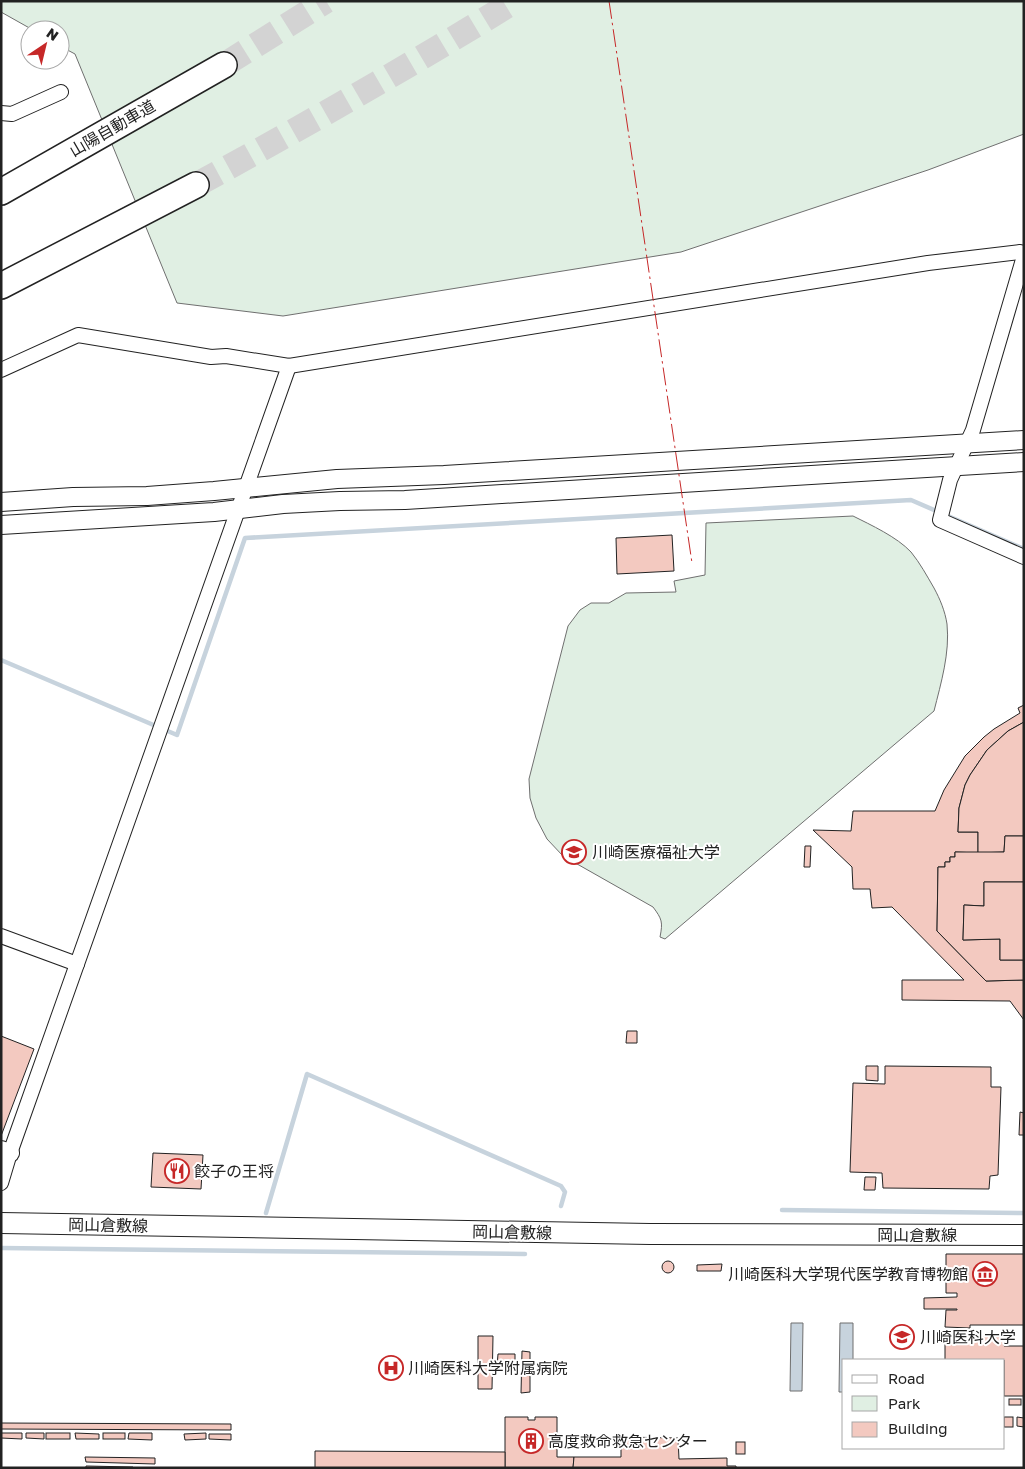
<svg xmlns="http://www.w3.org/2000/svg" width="1025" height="1469" font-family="'Golos Text','Noto Sans JP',sans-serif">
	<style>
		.green { fill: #e0efe3; stroke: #6f6f6f }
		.water { fill: #c7d3dd; stroke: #6f6f6f }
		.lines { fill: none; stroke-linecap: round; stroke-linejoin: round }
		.stream { stroke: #c7d3dd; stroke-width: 4.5 }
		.building { fill: #f3c9c0; stroke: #222 }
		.motorway-tunnel { stroke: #d3d3d3; stroke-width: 25; stroke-dasharray: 25 12; stroke-linecap: butt }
		.minor-casing { stroke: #222; stroke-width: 16 }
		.tertiary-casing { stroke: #222; stroke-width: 20 }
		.secondary-casing { stroke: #222; stroke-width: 22 }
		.motorway-casing { stroke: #222; stroke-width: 28 }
		.minor { stroke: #fff; stroke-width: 14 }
		.tertiary { stroke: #fff; stroke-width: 18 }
		.secondary { stroke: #fff; stroke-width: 20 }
		.motorway { stroke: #fff; stroke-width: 25 }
		.power { stroke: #c62828; stroke-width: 1; stroke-dasharray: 18 4 2.5 4; stroke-linecap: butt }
		.labels { text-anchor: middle; stroke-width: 4; stroke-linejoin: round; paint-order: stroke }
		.street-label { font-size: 16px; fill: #222; stroke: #fff }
		.poi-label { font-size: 16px; fill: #222; stroke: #fff; text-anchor: start }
	</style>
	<rect width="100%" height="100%" fill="#fff"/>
	<!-- green -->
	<g class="green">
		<path d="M1 1H1024V134L928 170 681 252 283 316 177 303 75 54 60 46V30H33L1 12Z"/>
		<path d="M853 516C871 525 897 537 911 552 920 563 927 576 934 588 940 599 945 611 947 624 950 653 941 683 934 711L665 939 660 937C663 922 662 919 653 907L563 856 547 839 536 818 530 798 529 779 568 626 580 610 591 603H609L626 593 676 592 674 581 705 575 706 523Z"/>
	</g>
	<!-- water -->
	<g class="water">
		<path d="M791 1323H803L802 1391H790Z"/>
		<path d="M840 1323H853V1360H844V1392H839Z"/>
	</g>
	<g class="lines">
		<!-- stream -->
		<g class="stream">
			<path d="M1 660 177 735 245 538 911 500 1024 549"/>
			<path d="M782 1210 1024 1213"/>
			<path d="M266 1213 307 1074 561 1186 565 1192 561 1206"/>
			<path d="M1 1248 525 1254"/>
		</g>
	</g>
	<!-- building -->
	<g class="building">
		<path d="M672 535 674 571 617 574 616 538Z"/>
		<path d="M1024 705V722L1008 731 987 750 970 775 965 785 959 808 958 832H978V853L955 852V857H950V862H945V867H938L937 931 986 981 1024 980V1020L1010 1001 902 1000V980H964L892 907 872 908 870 889H853L852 867 813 830 851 831 853 811H935L944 790 965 756 984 737 994 729 1020 713 1018 708Z"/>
		<path d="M1024 722V836H1005L1004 852 978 853V832H958L959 808 965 785 970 775 987 750 1008 731Z"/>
		<path d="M1005 836H1024V882H984V906L964 905 963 940 1000 939V960H1024V980L986 981 937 931 938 867H945V862H950V857H955V852H1004Z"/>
		<path d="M805 846H811L810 867H804Z"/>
		<path d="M984 882H1024V960H1000V939L963 940 964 905 984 906Z"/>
		<path d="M627 1031H637V1043H626Z"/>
		<path d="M1 1036 34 1049 1 1136Z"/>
		<path d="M866 1066H878V1081L866 1080Z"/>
		<path d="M885 1066 991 1067V1087H1001L998 1175 990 1176 989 1189 883 1188 882 1173 850 1172 853 1083 885 1084Z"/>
		<path d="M1020 1112 1024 1113V1135H1019Z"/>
		<path d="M153 1153 203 1155 201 1189 151 1187Z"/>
		<path d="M865 1177H876L875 1190H864Z"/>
		<path d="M946 1254H1024V1325H970V1328L945 1327 946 1310H957V1309H924V1298L957 1297V1293H946Z"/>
		<circle cx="668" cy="1267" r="6"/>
		<path d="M722 1264 721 1271H697V1265Z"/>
		<path d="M945 1334 1004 1335V1346H1024V1396H1004V1360H945Z"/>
		<path d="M478 1336H493L492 1389H478Z"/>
		<path d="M522 1351 530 1352V1392L521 1393Z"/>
		<path d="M498 1354H515V1366H497Z"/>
		<rect x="1009" y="1399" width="12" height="6"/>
		<path d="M505 1417H528V1420H535V1417H557V1457H574L573 1468H505Z"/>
		<rect x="1004" y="1417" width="9" height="10"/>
		<path d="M1017 1417 1024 1418V1427L1017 1426Z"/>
		<path d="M1 1423 231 1424V1430L1 1429Z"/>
		<path d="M1 1433H22V1439L1 1438Z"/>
		<path d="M26 1433H44V1439L26 1438Z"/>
		<rect x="46" y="1433" width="24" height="6"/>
		<path d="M75 1433 99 1434V1439H76Z"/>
		<rect x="103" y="1433" width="22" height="6"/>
		<path d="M129 1433H152V1440L128 1439Z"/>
		<path d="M206 1433V1439L185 1440 184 1434Z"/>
		<path d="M209 1434H231V1440L209 1439Z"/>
		<path d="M621 1437 678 1438 679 1459 727 1458V1466H736V1468H573L574 1457H621Z"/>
		<rect x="736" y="1442" width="9" height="12"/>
		<path d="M315 1451 505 1452V1468H315Z"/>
		<path d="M85 1457 155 1458V1464L86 1462Z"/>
		<path d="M86 1466 133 1467V1468H86Z"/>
	</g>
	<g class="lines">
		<!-- motorway-tunnel -->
		<g class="motorway-tunnel">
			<path d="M224 65 326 1"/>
			<path d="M196 185C304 126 410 66 515 1"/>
		</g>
		<defs>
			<g id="minor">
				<path d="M1 113 12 114 61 92"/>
				<path d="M1024 256 973 430 950 480 940 520 1024 557"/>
				<path d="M1 370 78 335 211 357 226 356 289 366 928 263 1020 252 1024 253"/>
				<path d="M1 936 77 964"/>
				<path d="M1 1183 10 1153 289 366"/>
			</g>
			<g id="tertiary">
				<path d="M1 502 73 497 147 496 214 491 337 479 444 475 1024 440"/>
				<path d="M1 525 214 512 283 504 340 501 405 500 1024 462"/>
				<path d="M1 1150 10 1153"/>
			</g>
			<path id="secondary" d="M1 1223 650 1234 1024 1235"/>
			<g id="motorway">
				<path d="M1 192 224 65"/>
				<path d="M1 286 196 185"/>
			</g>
		</defs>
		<!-- minor casing -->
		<use href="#minor" class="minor-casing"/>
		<!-- tertiary casing -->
		<use href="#tertiary" class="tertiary-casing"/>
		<!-- secondary casing -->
		<use href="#secondary" class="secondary-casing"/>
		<!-- motorway casing -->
		<use href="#motorway" class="motorway-casing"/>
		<!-- minor -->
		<use href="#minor" class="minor"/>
		<!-- tertiary -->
		<use href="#tertiary" class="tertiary"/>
		<!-- secondary -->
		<use href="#secondary" class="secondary"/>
		<!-- motorway -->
		<use href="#motorway" class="motorway"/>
		<!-- power -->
		<path class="power" d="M609 1 692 563"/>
	</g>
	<!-- icons -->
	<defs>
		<symbol id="university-ring" viewBox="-11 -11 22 22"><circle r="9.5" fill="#fff" stroke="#c62828" stroke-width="1.5"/><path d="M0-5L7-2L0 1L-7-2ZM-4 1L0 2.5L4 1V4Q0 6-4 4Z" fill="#c62828"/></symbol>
		<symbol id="restaurant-ring" viewBox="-11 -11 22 22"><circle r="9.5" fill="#fff" stroke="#c62828" stroke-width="1.5"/><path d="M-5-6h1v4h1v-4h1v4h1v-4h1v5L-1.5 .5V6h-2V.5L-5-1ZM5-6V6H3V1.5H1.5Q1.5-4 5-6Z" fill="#c62828"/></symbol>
		<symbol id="museum-ring" viewBox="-11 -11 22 22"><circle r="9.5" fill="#fff" stroke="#c62828" stroke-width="1.5"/><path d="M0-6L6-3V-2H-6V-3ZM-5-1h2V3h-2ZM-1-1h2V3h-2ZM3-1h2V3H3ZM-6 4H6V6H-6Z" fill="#c62828"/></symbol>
		<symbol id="hospital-ring" viewBox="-11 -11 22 22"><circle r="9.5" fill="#fff" stroke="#c62828" stroke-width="1.5"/><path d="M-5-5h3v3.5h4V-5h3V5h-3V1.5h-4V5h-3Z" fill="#c62828"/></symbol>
		<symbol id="building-ring" viewBox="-11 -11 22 22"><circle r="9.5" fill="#fff" stroke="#c62828" stroke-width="1.5"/><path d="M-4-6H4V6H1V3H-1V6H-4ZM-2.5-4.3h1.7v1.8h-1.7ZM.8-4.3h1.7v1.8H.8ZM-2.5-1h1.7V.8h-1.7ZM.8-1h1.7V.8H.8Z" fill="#c62828"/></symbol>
	</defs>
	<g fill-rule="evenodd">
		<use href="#university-ring" x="560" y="838" width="28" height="28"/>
		<use href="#restaurant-ring" x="163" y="1157" width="28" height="28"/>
		<use href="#museum-ring" x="971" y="1260" width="28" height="28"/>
		<use href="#university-ring" x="888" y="1323" width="28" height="28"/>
		<use href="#hospital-ring" x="377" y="1354" width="28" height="28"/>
		<use href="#building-ring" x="517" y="1427" width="28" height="28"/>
	</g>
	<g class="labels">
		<!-- street labels -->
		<g class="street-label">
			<text transform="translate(112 128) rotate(-30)" y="6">山陽自動車道</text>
			<text transform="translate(108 1225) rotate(1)" y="6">岡山倉敷線</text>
			<text transform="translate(512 1232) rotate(1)" y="6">岡山倉敷線</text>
			<text x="917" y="1241">岡山倉敷線</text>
		</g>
		<!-- poi labels -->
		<g class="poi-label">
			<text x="592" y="858">川崎医療福祉大学</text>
			<text x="194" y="1177">餃子の王将</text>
			<text x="968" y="1280" text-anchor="end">川崎医科大学現代医学教育博物館</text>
			<text x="920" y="1343">川崎医科大学</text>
			<text x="408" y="1374">川崎医科大学附属病院</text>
			<text x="548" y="1447">高度救命救急センター</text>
		</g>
	</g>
	<!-- border -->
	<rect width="1025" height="1469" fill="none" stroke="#222222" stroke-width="5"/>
	<!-- legend -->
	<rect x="842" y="1359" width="162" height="90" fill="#ffffff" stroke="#a7a7a7"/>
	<rect x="852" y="1375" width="25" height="8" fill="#ffffff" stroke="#a7a7a7"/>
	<text x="888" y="1384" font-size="15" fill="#222222">Road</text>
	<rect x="852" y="1396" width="25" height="15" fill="#e0efe3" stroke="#a7a7a7"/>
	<text x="888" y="1409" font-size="15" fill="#222222">Park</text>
	<rect x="852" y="1422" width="25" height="15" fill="#f3c9c0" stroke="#a7a7a7"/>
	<text x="888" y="1434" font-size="15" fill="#222222">Building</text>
	<!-- north arrow -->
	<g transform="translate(45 45) rotate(35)"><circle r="24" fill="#ffffff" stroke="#a7a7a7"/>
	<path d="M0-4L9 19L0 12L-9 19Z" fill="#c62828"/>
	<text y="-8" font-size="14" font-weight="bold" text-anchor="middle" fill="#222222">N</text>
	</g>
</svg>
